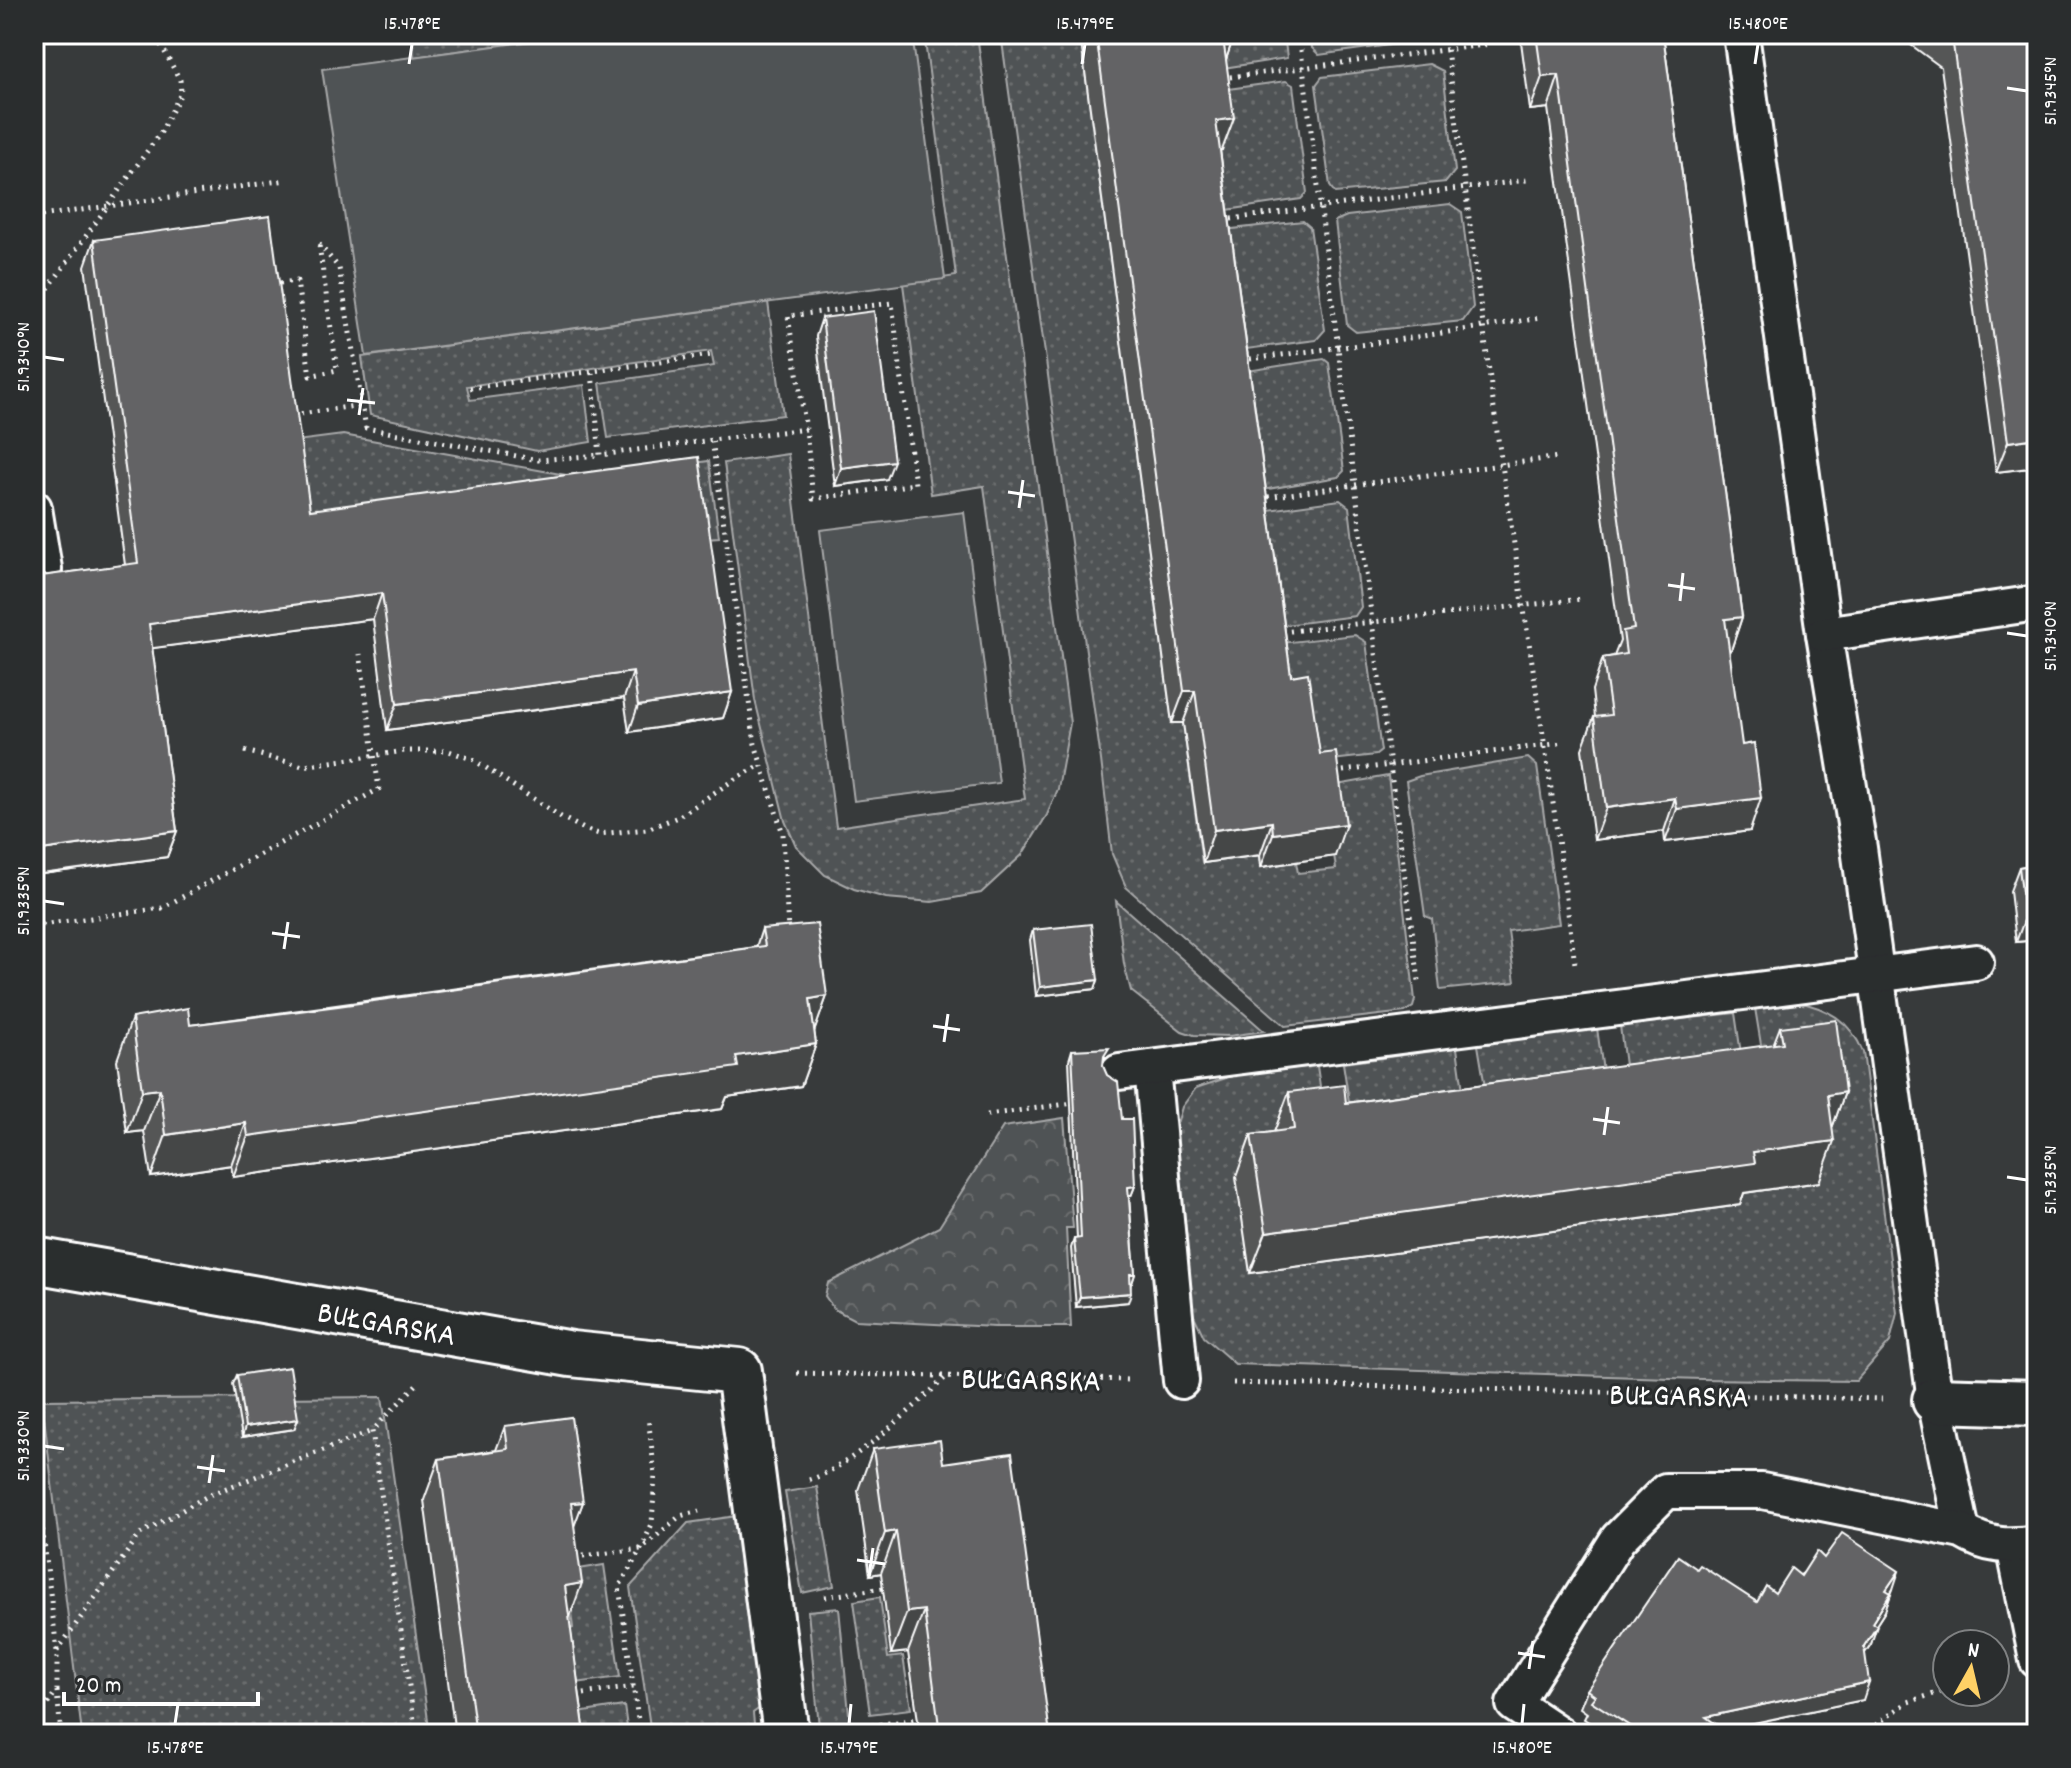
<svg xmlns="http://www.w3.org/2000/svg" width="2071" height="1768" font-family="Dekko,sans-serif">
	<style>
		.grass { fill: url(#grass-dots); stroke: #a8a9aa; stroke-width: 2 }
		.forest { fill: url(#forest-crowns); stroke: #a8a9aa; stroke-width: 2 }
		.pitch { fill: #505354; stroke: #a8a9aa; stroke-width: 2 }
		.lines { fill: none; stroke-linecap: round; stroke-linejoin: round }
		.service-casing { stroke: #fff; stroke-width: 40 }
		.minor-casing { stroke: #fff; stroke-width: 50 }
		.path { stroke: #fff; stroke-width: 5; stroke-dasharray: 2 6; stroke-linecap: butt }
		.service { stroke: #2a2d2e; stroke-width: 34 }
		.minor { stroke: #2a2d2e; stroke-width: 44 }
		.wall { fill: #555657; stroke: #fff; stroke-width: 2 }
		.shaded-wall { fill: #454647; stroke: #fff; stroke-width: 2 }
		.building { fill: #636465; stroke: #fff; stroke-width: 2 }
		.ticks { fill: none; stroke: #fff; stroke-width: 3 }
		.labels { text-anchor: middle; stroke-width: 6; stroke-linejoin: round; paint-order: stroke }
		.street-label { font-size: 32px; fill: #fff; stroke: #2a2d2e }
		.neatline { fill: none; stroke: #fff; stroke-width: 3 }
		.ticks-label { font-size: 20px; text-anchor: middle; fill: #fff }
	</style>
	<defs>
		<pattern id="grass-dots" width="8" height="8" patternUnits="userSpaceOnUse" patternTransform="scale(2)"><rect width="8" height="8" fill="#505354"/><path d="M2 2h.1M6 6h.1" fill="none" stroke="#6a6d6e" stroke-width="1.8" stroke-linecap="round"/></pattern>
		<pattern id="forest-crowns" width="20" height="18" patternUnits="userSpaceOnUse" patternTransform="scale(2)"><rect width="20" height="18" fill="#505354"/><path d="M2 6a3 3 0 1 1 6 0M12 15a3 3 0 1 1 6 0" fill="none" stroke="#6a6d6e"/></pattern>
	</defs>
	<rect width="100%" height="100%" fill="#373a3b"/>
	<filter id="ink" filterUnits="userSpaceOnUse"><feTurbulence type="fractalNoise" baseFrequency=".0125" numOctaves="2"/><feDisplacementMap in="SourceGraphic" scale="16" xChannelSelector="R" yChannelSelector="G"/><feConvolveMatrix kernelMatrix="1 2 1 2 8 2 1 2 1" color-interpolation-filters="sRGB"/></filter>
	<g filter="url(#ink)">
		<!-- grass -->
		<g class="grass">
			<path d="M449 34H584L414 57 413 39Z"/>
			<path d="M924 34H977L1070 723 1058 789 1047 815 1022 855 981 893 932 902 886 898 854 889 825 875 796 846 785 821 755 700 724 463 788 454 836 827 1025 799 984 486 931 494 903 284 956 276Z"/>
			<path d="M1001 34H1080L1172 723H1183L1202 862 1260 855 1262 867 1296 862 1298 873 1336 869 1325 787 1388 776 1415 1000 1413 1007 1405 1012 1285 1026 1126 887 1112 854 1101 760Z"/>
			<path d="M1218 34H1284L1287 58 1223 68Z"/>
			<path d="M1310 34H1431L1425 40 1319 55 1312 48Z"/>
			<path d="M1429 64 1443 71 1455 171 1446 182 1335 193 1330 186 1316 85 1322 77Z"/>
			<path d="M1286 81 1293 85 1307 193 1301 199 1213 212 1205 153 1214 91Z"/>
			<path d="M1450 204 1462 212 1473 307 1463 321 1356 332 1347 325 1335 221 1347 216Z"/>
			<path d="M1303 221 1310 227 1325 330 1316 340 1231 351 1215 231Z"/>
			<path d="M768 302 783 415 608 438 600 383 714 366 711 351 467 386 470 400 584 385 591 442 537 451 370 415 362 357Z"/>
			<path d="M1324 359 1329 363 1344 471 1338 477 1250 492 1234 373Z"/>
			<path d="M343 435 583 478 709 461 719 537 305 565 288 442Z"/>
			<path d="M1340 500 1349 507 1361 607 1355 616 1269 627 1253 512Z"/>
			<path d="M1355 635 1366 642 1381 751 1376 755 1305 763 1271 644Z"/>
			<path d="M1528 758 1537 766 1559 924 1508 931 1515 982 1440 990 1432 919 1425 916 1406 781 1420 776Z"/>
			<path d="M1116 901 1264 1031 1229 1036 1194 1035 1182 1031 1131 991 1124 964Z"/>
			<path d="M1794 1001C1828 1008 1850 1020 1863 1052L1897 1313 1890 1342 1856 1381 1701 1379 1235 1364 1204 1337 1188 1303 1176 1127 1182 1107 1196 1088 1241 1073 1317 1066 1326 1127 1236 1177 1251 1273 1765 1069 1755 1008Z"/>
			<path d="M1735 1013 1746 1088 1630 1105 1620 1026Z"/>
			<path d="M1597 1028 1608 1107 1491 1123 1478 1045Z"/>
			<path d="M1457 1048 1468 1126 1355 1141 1343 1063Z"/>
			<path d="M382 1397 430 1734H82L42 1400Z"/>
			<path d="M817 1487 834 1586 802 1593 785 1492Z"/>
			<path d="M737 1516 761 1707 753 1713 755 1734H651L630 1587 688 1523Z"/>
			<path d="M604 1565 620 1677 561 1685 554 1633 573 1628 566 1571Z"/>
			<path d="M880 1597 888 1658 903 1656 911 1709 870 1714 854 1601Z"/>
			<path d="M839 1608 850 1724 819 1727 808 1611Z"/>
			<path d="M624 1706 628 1734H567L564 1715Z"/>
		</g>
		<!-- forest -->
		<path class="forest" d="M1064 1118 1073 1228H1066L1071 1327H995L855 1320 834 1309 825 1296 828 1283 939 1227 1003 1127Z"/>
		<!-- pitch -->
		<g class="pitch">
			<path d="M584 34H912L945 279 366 356 322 69Z"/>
			<path d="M964 512 999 783 854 801 820 530Z"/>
		</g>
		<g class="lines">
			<defs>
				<g id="service">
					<path d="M1741 34 1824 634 1859 848 1935 1400 1962 1531"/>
					<path d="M34 508 44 569"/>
					<path d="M1824 634 2037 603"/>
					<path d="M1152 1068 1181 1381"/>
					<path d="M1119 1072 1976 962"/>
					<path d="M2014 1546 2037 1660"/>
					<path d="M1559 1734 1514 1704 1618 1539 1666 1491H1762L1962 1531C1988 1547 2008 1547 2037 1543"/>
				</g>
				<g id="minor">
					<path d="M34 1260 571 1354 739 1371 786 1734"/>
					<path d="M1935 1400 2037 1403"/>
				</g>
			</defs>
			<!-- service casing -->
			<use href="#service" class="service-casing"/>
			<!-- minor casing -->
			<use href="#minor" class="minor-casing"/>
			<!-- path -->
			<g class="path">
				<path d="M1299 34 1390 766 1419 981"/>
				<path d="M1445 34 1497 432 1549 774 1575 964"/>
				<path d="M1222 78 1491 44"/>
				<path d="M34 217 286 180"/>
				<path d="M1223 220 1527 180"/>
				<path d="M319 244 339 268 366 428 538 460 600 455"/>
				<path d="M272 284 297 281 310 376 337 370 319 245"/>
				<path d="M34 308 161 132 181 93 180 80 155 34"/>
				<path d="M1242 360 1390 341 1540 318"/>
				<path d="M592 373 600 455 712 440"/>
				<path d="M470 388 711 355"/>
				<path d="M293 415 362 405"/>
				<path d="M1260 498 1559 457"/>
				<path d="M1282 632 1582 599"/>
				<path d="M245 751 303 766 405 751H449L474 760 561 817 584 829 599 834 647 829 678 817 735 779 761 765"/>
				<path d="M1335 772 1562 743"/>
				<path d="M34 926 162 908 379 789 360 654"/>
				<path d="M788 932 783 834 755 744 712 440 806 429 813 499 915 484 892 303 788 316 806 429"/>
				<path d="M987 1115 1074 1103"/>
				<path d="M797 1373 1131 1380"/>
				<path d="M1233 1383 1882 1399"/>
				<path d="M416 1385 372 1431 416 1734"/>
				<path d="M34 1458 57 1651V1690L41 1714 34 1718"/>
				<path d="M809 1480C851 1467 913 1408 947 1376"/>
				<path d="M575 1557 641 1549 680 1516 699 1511"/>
				<path d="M825 1597 883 1588"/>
				<path d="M57 1651 140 1534 209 1495 372 1431"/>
				<path d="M57 1691 61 1734"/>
				<path d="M576 1695 634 1687"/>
				<path d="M840 1730 918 1719"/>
				<path d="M640 1734 619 1587 641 1549 652 1524 655 1475 648 1417"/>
				<path d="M1863 1734 1908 1702 1947 1690"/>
			</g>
			<!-- service -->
			<use href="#service" class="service"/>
			<!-- minor -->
			<use href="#minor" class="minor"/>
		</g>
		<!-- wall -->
		<g class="wall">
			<path d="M1080 34H1234L1226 60 1222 150H1220L1291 676 1335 856 1261 867 1260 855 1203 863 1183 723H1172Z"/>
			<path d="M1520 34H1663L1742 617 1731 650H1729L1750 831 1665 842 1664 831 1594 840 1582 749 1594 717H1595L1592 690 1603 658 1614 656 1620 641 1548 108 1530 110Z"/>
			<path d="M1896 34H2037V467L1996 472 1941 67Z"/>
			<path d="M94 240 310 510 732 692 723 718 629 732 624 698 387 730 373 619 152 648 177 831 167 857 34 875V577L125 565 85 266Z"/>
			<path d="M822 318 887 479 835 486 816 336Z"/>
			<path d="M2037 864V940L2016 942 2010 891 2019 867Z"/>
			<path d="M762 929 827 996 814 1031 816 1044 801 1086 727 1097 722 1109 233 1177 231 1165 151 1177 144 1131 127 1133 117 1060 132 1018 190 1025 756 947Z"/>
			<path d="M1033 930 1098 980 1095 989 1036 996 1030 940Z"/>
			<path d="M1780 1027 1845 1092 1832 1128 1819 1182 1744 1193 1740 1205 1250 1273 1236 1177 1251 1135 1274 1132 1289 1092 1346 1103 1773 1045Z"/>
			<path d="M1072 1050 1106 1057 1103 1061V1066L1122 1119 1135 1186 1131 1196H1129L1135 1274 1132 1283H1131L1128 1302 1076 1307 1071 1248 1074 1239H1077L1069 1060Z"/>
			<path d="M237 1375 298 1419 294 1429 242 1437 233 1384Z"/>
			<path d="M505 1426 583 1502 574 1525 569 1619 585 1734H455L424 1500 439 1459 496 1450Z"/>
			<path d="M873 1449 943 1463 1050 1734H920L908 1652 891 1654 881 1573 870 1575 858 1490Z"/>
			<path d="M1824 1558 1893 1589 1885 1611 1876 1625 1871 1644 1865 1653 1863 1700 1724 1729 1730 1734H1607L1584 1719 1587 1713 1580 1708 1587 1690 1697 1569 1757 1602 1775 1593Z"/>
		</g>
		<!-- shaded-wall -->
		<g class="shaded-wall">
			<path d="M1234 36 1223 68V38Z"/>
			<path d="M1559 75 1548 108 1530 110 1542 77Z"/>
			<path d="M1234 118 1222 150 1205 153 1216 121Z"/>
			<path d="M2037 438V467L1996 472 2008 442Z"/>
			<path d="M894 461 887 479 835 486 841 468Z"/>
			<path d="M382 593 373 619 139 650 149 624Z"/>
			<path d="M1742 617 1731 650 1714 651 1725 619Z"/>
			<path d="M633 672 624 698 387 730 397 704Z"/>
			<path d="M1184 691H1195L1183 723H1172Z"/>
			<path d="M732 692 723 718 629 732 638 706Z"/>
			<path d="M1675 798 1664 831 1594 840 1606 808Z"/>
			<path d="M1761 798 1750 831 1665 842 1677 809Z"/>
			<path d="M1272 822 1260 855 1203 863 1214 830Z"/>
			<path d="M1346 824 1335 856 1261 867 1273 834Z"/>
			<path d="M177 831 167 857 34 875V851Z"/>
			<path d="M2037 916V940L2016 942 2025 918Z"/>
			<path d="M1098 980 1095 989 1036 996 1040 987Z"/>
			<path d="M827 996 812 1038 810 999Z"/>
			<path d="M816 1044 801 1086 727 1097 722 1109 233 1177 248 1136 736 1056Z"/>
			<path d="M160 1089 144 1131 127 1133 142 1091Z"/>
			<path d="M1845 1092 1830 1134 1828 1095Z"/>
			<path d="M246 1123 231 1165 151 1177 166 1135Z"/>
			<path d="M1834 1141 1819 1182 1744 1193 1740 1205 1250 1273 1266 1232 1753 1152Z"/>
			<path d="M1135 1186 1131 1196H1124L1128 1187Z"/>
			<path d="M1130 1274H1135L1132 1283H1127Z"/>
			<path d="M1131 1293 1128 1302 1076 1307 1080 1297Z"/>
			<path d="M298 1419 294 1429 242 1437 245 1427Z"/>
			<path d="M583 1502 568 1543 571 1503Z"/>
			<path d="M896 1531 881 1573 870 1575 885 1533Z"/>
			<path d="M1899 1571 1893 1589 1880 1608 1886 1590Z"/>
			<path d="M582 1583 567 1625 565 1586Z"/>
			<path d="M1891 1593 1885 1611 1866 1641 1872 1623Z"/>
			<path d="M924 1610 908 1652 891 1654 907 1612Z"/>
			<path d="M1877 1626 1871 1644 1857 1664 1864 1646Z"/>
			<path d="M1869 1682 1863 1700 1702 1734 1706 1717Z"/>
		</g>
		<!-- building -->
		<g class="building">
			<path d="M1096 34H1234V36L1223 38 1234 118 1216 121 1291 676 1308 673 1320 754 1336 752 1346 824 1273 834 1272 822 1214 830 1195 691H1184Z"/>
			<path d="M1536 34H1663L1742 617 1725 619 1742 745 1754 743 1761 798 1677 809 1675 798 1606 808 1594 717 1611 715 1603 658 1626 654 1623 631 1634 629 1559 75 1542 77Z"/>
			<path d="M1948 34H2037V438L2008 442 1952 37Z"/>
			<path d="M270 216 310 510 699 457 732 692 638 706 633 672 397 704 382 593 149 624 177 831 34 851V577L138 563 94 240Z"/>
			<path d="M874 311 894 461 841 468 822 318Z"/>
			<path d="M2037 864V916L2025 918 2019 867Z"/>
			<path d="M817 924 827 996 810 999 816 1044 736 1056 738 1067 248 1136 246 1123 166 1135 160 1089 142 1091 132 1018 188 1008 190 1025 338 1006 765 946 762 929Z"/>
			<path d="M1091 924 1098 980 1040 987 1033 930Z"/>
			<path d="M1836 1020 1845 1092 1828 1095 1834 1141 1753 1152 1755 1163 1266 1232 1251 1135 1294 1129 1289 1092 1344 1085 1346 1103 1783 1043 1780 1027Z"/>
			<path d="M1109 1048 1104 1056 1103 1066 1107 1075 1118 1082 1122 1119H1132L1135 1186 1128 1187 1135 1274H1130L1131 1293 1080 1297 1074 1239 1081 1238 1072 1050Z"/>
			<path d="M290 1367 298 1419 245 1427 237 1375Z"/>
			<path d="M571 1417 583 1502 571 1503 582 1583 565 1586 585 1734H476L439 1459 508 1449 505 1426Z"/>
			<path d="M940 1440 943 1463 1012 1453 1050 1734H940L924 1610 907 1612 896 1531 885 1533 873 1449Z"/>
			<path d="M1842 1533 1899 1571 1886 1590 1891 1593 1872 1623 1877 1626 1864 1646 1869 1682 1706 1717 1730 1734H1642L1591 1701 1595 1696 1587 1690 1678 1556 1697 1569 1700 1565 1757 1602 1766 1586 1775 1593 1791 1568 1801 1576 1817 1551 1824 1558Z"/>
		</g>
	</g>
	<!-- ticks -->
	<path class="ticks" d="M409 64 412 44M1082 64 1085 44M1755 64 1758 44M2007 88 2027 91M44 357 64 360M347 400 375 403M359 415 363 388M1008 492 1035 496M1019 508 1023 480M1668 585 1695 589M1680 601 1683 573M2007 633 2027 636M44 901 64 904M272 933 300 937M284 949 288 922M933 1026 960 1030M944 1042 948 1014M1593 1119 1620 1123M1604 1135 1608 1107M2007 1177 2027 1180M44 1446 64 1449M197 1467 225 1471M209 1483 213 1455M857 1560 885 1564M869 1576 873 1548M1518 1653 1545 1657M1529 1669 1533 1641M175 1724 178 1704M849 1724 851 1704M1522 1724 1524 1704"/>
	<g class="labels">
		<!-- street labels -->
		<g class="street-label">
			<text transform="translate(387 1322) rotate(10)" y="11">BUŁGARSKA</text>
			<text transform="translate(1031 1378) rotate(1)" y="11">BUŁGARSKA</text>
			<text transform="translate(1679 1394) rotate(1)" y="11">BUŁGARSKA</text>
		</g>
	</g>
	<!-- margin -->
	<rect width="2071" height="1768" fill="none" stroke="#2a2d2e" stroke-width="88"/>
	<!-- north arrow -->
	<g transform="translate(1971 1668) rotate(8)"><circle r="38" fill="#2a2d2e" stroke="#7f8182" stroke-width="2"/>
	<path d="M0-6L14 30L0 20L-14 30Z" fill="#ffd166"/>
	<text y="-12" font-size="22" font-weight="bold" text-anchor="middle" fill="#ffffff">N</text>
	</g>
	<!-- scale -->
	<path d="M64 1692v12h194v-12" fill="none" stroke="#ffffff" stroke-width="4"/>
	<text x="76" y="1692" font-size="24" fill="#ffffff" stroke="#2a2d2e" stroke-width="6" paint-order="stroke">20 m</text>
	<rect x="44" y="44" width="1983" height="1680" class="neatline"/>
	<g class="ticks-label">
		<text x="412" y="29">15.478°E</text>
		<text x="1085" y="29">15.479°E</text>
		<text x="1758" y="29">15.480°E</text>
		<text transform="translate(2049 91) rotate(-90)" y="7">51.9345°N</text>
		<text transform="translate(22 357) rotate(-90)" y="7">51.9340°N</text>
		<text transform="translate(2049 636) rotate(-90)" y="7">51.9340°N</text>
		<text transform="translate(22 901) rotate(-90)" y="7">51.9335°N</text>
		<text transform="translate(2049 1180) rotate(-90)" y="7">51.9335°N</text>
		<text transform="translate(22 1446) rotate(-90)" y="7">51.9330°N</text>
		<text x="175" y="1753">15.478°E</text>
		<text x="849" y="1753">15.479°E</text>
		<text x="1522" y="1753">15.480°E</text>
	</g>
</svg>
